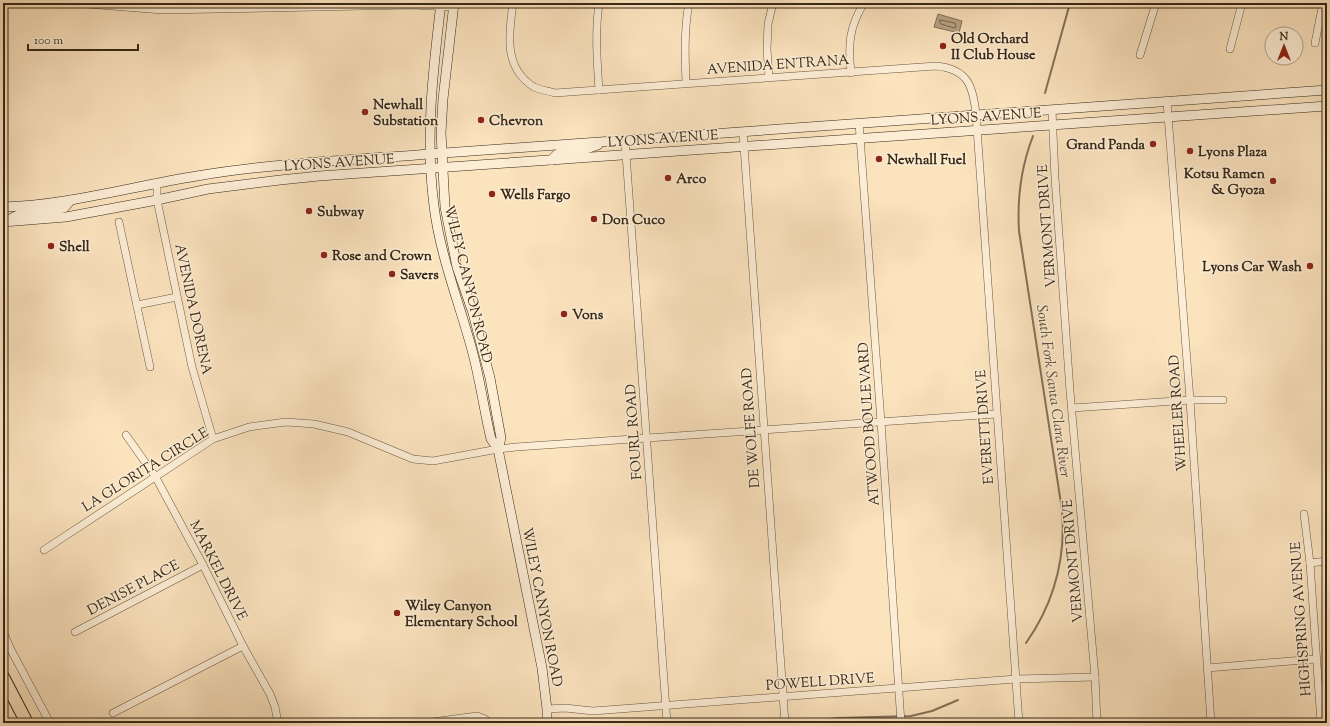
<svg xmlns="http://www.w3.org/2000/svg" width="1330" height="726" font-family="'Sorts Mill Goudy',serif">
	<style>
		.water { fill: #b8a385; stroke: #847259 }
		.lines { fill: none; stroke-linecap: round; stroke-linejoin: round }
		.shore { stroke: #78664e; stroke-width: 1 }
		.stream { stroke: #847259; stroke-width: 2 }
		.street-casing { stroke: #685740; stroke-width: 8 }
		.secondary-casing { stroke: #372816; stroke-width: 10 }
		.highway-casing { stroke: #372816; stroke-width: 14 }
		.street { stroke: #fcedd5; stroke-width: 7 }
		.secondary { stroke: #fcedd5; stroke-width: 9 }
		.highway { stroke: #fbe3be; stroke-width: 12 }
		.poi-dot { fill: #8f2418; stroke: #fcedd5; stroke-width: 1.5 }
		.labels { text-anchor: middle; stroke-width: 3; stroke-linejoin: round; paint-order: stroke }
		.poi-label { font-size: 14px; font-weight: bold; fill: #372816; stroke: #fcedd5; text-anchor: start }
		.street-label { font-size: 14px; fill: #372816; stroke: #fcedd5 }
		.water-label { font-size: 15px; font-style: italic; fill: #5e4d37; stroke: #fcedd5 }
	</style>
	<rect width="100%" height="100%" fill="#fbe3be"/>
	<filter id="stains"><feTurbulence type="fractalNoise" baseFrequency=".005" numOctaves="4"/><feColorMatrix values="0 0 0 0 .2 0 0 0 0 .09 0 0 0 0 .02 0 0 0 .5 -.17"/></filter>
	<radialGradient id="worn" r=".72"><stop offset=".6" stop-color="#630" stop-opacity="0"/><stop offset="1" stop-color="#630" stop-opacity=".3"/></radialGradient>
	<!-- water -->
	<path class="water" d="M938 14 962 21 959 33 934 27Z"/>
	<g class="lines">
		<!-- shore -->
		<path class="shore" d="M940 20 955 23 956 27 954 28 941 24 940 23Z"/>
		<!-- stream -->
		<g class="stream">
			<path d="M1045 93 1070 3"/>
			<path d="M1026 643C1054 603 1066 558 1062 510L1019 231C1017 198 1021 167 1033 136"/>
			<path d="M801 723 820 720 838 718 911 716 932 711 958 700"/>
		</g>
		<defs>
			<g id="street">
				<path d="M74 3 163 10 411 5 454 7"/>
				<path d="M513 3C509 33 503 68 534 87 540 90 549 91 555 93L936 66C968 69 973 86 976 114L1019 723"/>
				<path d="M1315 43 1323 3"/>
				<path d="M1230 49 1242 3"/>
				<path d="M1140 55 1156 3"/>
				<path d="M851 73C848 45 849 27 864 3"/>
				<path d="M769 77 767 49 768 24 773 3"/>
				<path d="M686 83C685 57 684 30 689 3"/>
				<path d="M599 90C597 61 595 32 599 3"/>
				<path d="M1167 102 1190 400 1211 723"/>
				<path d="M1052 110 1055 178 1070 391 1095 677 1097 723"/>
				<path d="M859 123 881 422 901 723"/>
				<path d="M743 132 785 723"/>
				<path d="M625 140 667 723"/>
				<path d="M157 184V200L192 367 213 439"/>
				<path d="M119 222 150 367"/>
				<path d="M137 305 177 297"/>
				<path d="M1072 408 1190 400H1223"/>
				<path d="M126 435 155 476 203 565 243 646 270 694 275 707 278 723"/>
				<path d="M1304 514 1310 563 1321 723"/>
				<path d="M44 550 213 439 249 427 286 422 314 424 348 432 413 459 433 461 498 449 516 447 996 414"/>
				<path d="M1310 563 1327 561"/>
				<path d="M3 631 10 648 50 723"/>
				<path d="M75 632 203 565"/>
				<path d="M1207 668 1316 659"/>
				<path d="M547 709 565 708 593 711 1016 679 1095 677"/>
				<path d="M113 713 243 646"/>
				<path d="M425 723 477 716 485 719 488 723"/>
			</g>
			<g id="secondary">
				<path d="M441 3C433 70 425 138 434 206 440 255 459 302 472 350 480 379 484 410 491 439L498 449 542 668 547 709V723"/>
				<path d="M454 3 443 99 441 133 445 207 457 267 473 313 490 378 501 438 498 449"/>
				<path d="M552 160C559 147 574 152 586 149 590 148 594 146 598 145"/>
				<path d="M3 207C69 205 133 186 197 176 274 163 352 160 430 154L1327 90"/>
				<path d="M8 220 20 214 52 211 64 208 71 200"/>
				<path d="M3 222 66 217 157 200 208 189 280 180 319 176 1327 106"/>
			</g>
			<path id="highway" d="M3 677 27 723"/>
		</defs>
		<!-- street casing -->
		<use href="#street" class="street-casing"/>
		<!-- secondary casing -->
		<use href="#secondary" class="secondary-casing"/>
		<!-- highway casing -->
		<use href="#highway" class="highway-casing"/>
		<!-- street -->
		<use href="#street" class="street"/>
		<!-- secondary -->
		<use href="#secondary" class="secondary"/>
		<!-- highway -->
		<use href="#highway" class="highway"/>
	</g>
	<!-- markers -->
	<g class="poi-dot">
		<circle cx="943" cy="46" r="4"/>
		<circle cx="365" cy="112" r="4"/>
		<circle cx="481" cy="120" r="4"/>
		<circle cx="1153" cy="144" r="4"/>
		<circle cx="1190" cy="151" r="4"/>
		<circle cx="879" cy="159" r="4"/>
		<circle cx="668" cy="178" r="4"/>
		<circle cx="1273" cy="181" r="4"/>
		<circle cx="492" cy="194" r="4"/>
		<circle cx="309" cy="211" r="4"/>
		<circle cx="594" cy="219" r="4"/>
		<circle cx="51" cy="246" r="4"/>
		<circle cx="324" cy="255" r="4"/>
		<circle cx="1310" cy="266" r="4"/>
		<circle cx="392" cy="274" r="4"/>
		<circle cx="564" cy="314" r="4"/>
		<circle cx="397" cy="613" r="4"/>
	</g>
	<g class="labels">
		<!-- poi labels -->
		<g class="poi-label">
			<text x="951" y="43">Old Orchard<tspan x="951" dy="16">II Club House</tspan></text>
			<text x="373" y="109">Newhall<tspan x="373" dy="16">Substation</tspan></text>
			<text x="489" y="125">Chevron</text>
			<text x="1145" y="149" text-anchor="end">Grand Panda</text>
			<text x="1198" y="156">Lyons Plaza</text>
			<text x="887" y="164">Newhall Fuel</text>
			<text x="1265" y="178" text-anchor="end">Kotsu Ramen<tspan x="1265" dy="16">&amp; Gyoza</tspan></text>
			<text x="676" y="183">Arco</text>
			<text x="500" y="199">Wells Fargo</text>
			<text x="317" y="216">Subway</text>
			<text x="602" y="224">Don Cuco</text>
			<text x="59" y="251">Shell</text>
			<text x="332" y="260">Rose and Crown</text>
			<text x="1302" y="271" text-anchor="end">Lyons Car Wash</text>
			<text x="400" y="279">Savers</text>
			<text x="572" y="319">Vons</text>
			<text x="405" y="610">Wiley Canyon<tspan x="405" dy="16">Elementary School</tspan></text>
		</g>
		<!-- street labels -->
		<g class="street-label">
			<text transform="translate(778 64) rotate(-4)" y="5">AVENIDA ENTRANA</text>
			<text transform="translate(986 116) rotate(-4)" y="5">LYONS AVENUE</text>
			<text transform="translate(663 138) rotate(-4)" y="5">LYONS AVENUE</text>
			<text transform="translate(339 162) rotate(-4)" y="5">LYONS AVENUE</text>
			<text transform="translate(1046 226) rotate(-94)" y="5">VERMONT DRIVE</text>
			<text transform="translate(469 284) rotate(76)" y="5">WILEY CANYON ROAD</text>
			<text transform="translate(194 309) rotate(78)" y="5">AVENIDA DORENA</text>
			<text transform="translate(1177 413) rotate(-94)" y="5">WHEELER ROAD</text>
			<text transform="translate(868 424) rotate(-94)" y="5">ATWOOD BOULEVARD</text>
			<text transform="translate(984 427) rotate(-94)" y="5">EVERETT DRIVE</text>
			<text transform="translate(750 428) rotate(-94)" y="5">DE WOLFE ROAD</text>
			<text transform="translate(633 432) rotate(-94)" y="5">FOURL ROAD</text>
			<text transform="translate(145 469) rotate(-32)" y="5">LA GLORITA CIRCLE</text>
			<text transform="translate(1072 561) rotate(-95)" y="5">VERMONT DRIVE</text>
			<text transform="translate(219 570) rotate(63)" y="5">MARKEL DRIVE</text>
			<text transform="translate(133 587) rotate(-28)" y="5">DENISE PLACE</text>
			<text transform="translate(543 607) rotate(79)" y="5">WILEY CANYON ROAD</text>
			<text transform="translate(1300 619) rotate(-94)" y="5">HIGHSPRING AVENUE</text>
			<text transform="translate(820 681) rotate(-4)" y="5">POWELL DRIVE</text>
		</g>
		<!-- water labels -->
		<g class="water-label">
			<text transform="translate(1054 391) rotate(82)" y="5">South Fork Santa Clara River</text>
		</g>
	</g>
	<!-- margin -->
	<rect width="1330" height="726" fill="none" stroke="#fbe3be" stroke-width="16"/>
	<rect x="4" y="4" width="1322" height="718" fill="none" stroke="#372816" stroke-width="2"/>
	<rect x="8" y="8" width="1314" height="710" fill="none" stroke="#372816"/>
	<!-- north arrow -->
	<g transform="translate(1284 46)"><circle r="19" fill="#fcedd5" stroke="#ad9e89"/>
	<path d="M0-3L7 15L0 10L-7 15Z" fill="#8f2418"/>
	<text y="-6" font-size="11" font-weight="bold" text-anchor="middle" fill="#372816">N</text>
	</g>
	<!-- scale -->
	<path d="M28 44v6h110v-6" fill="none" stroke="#372816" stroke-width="2"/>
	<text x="34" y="44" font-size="12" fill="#372816" stroke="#fcedd5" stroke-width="3" paint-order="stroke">100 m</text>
	<rect width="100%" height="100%" filter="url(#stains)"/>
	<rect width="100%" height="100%" fill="url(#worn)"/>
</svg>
